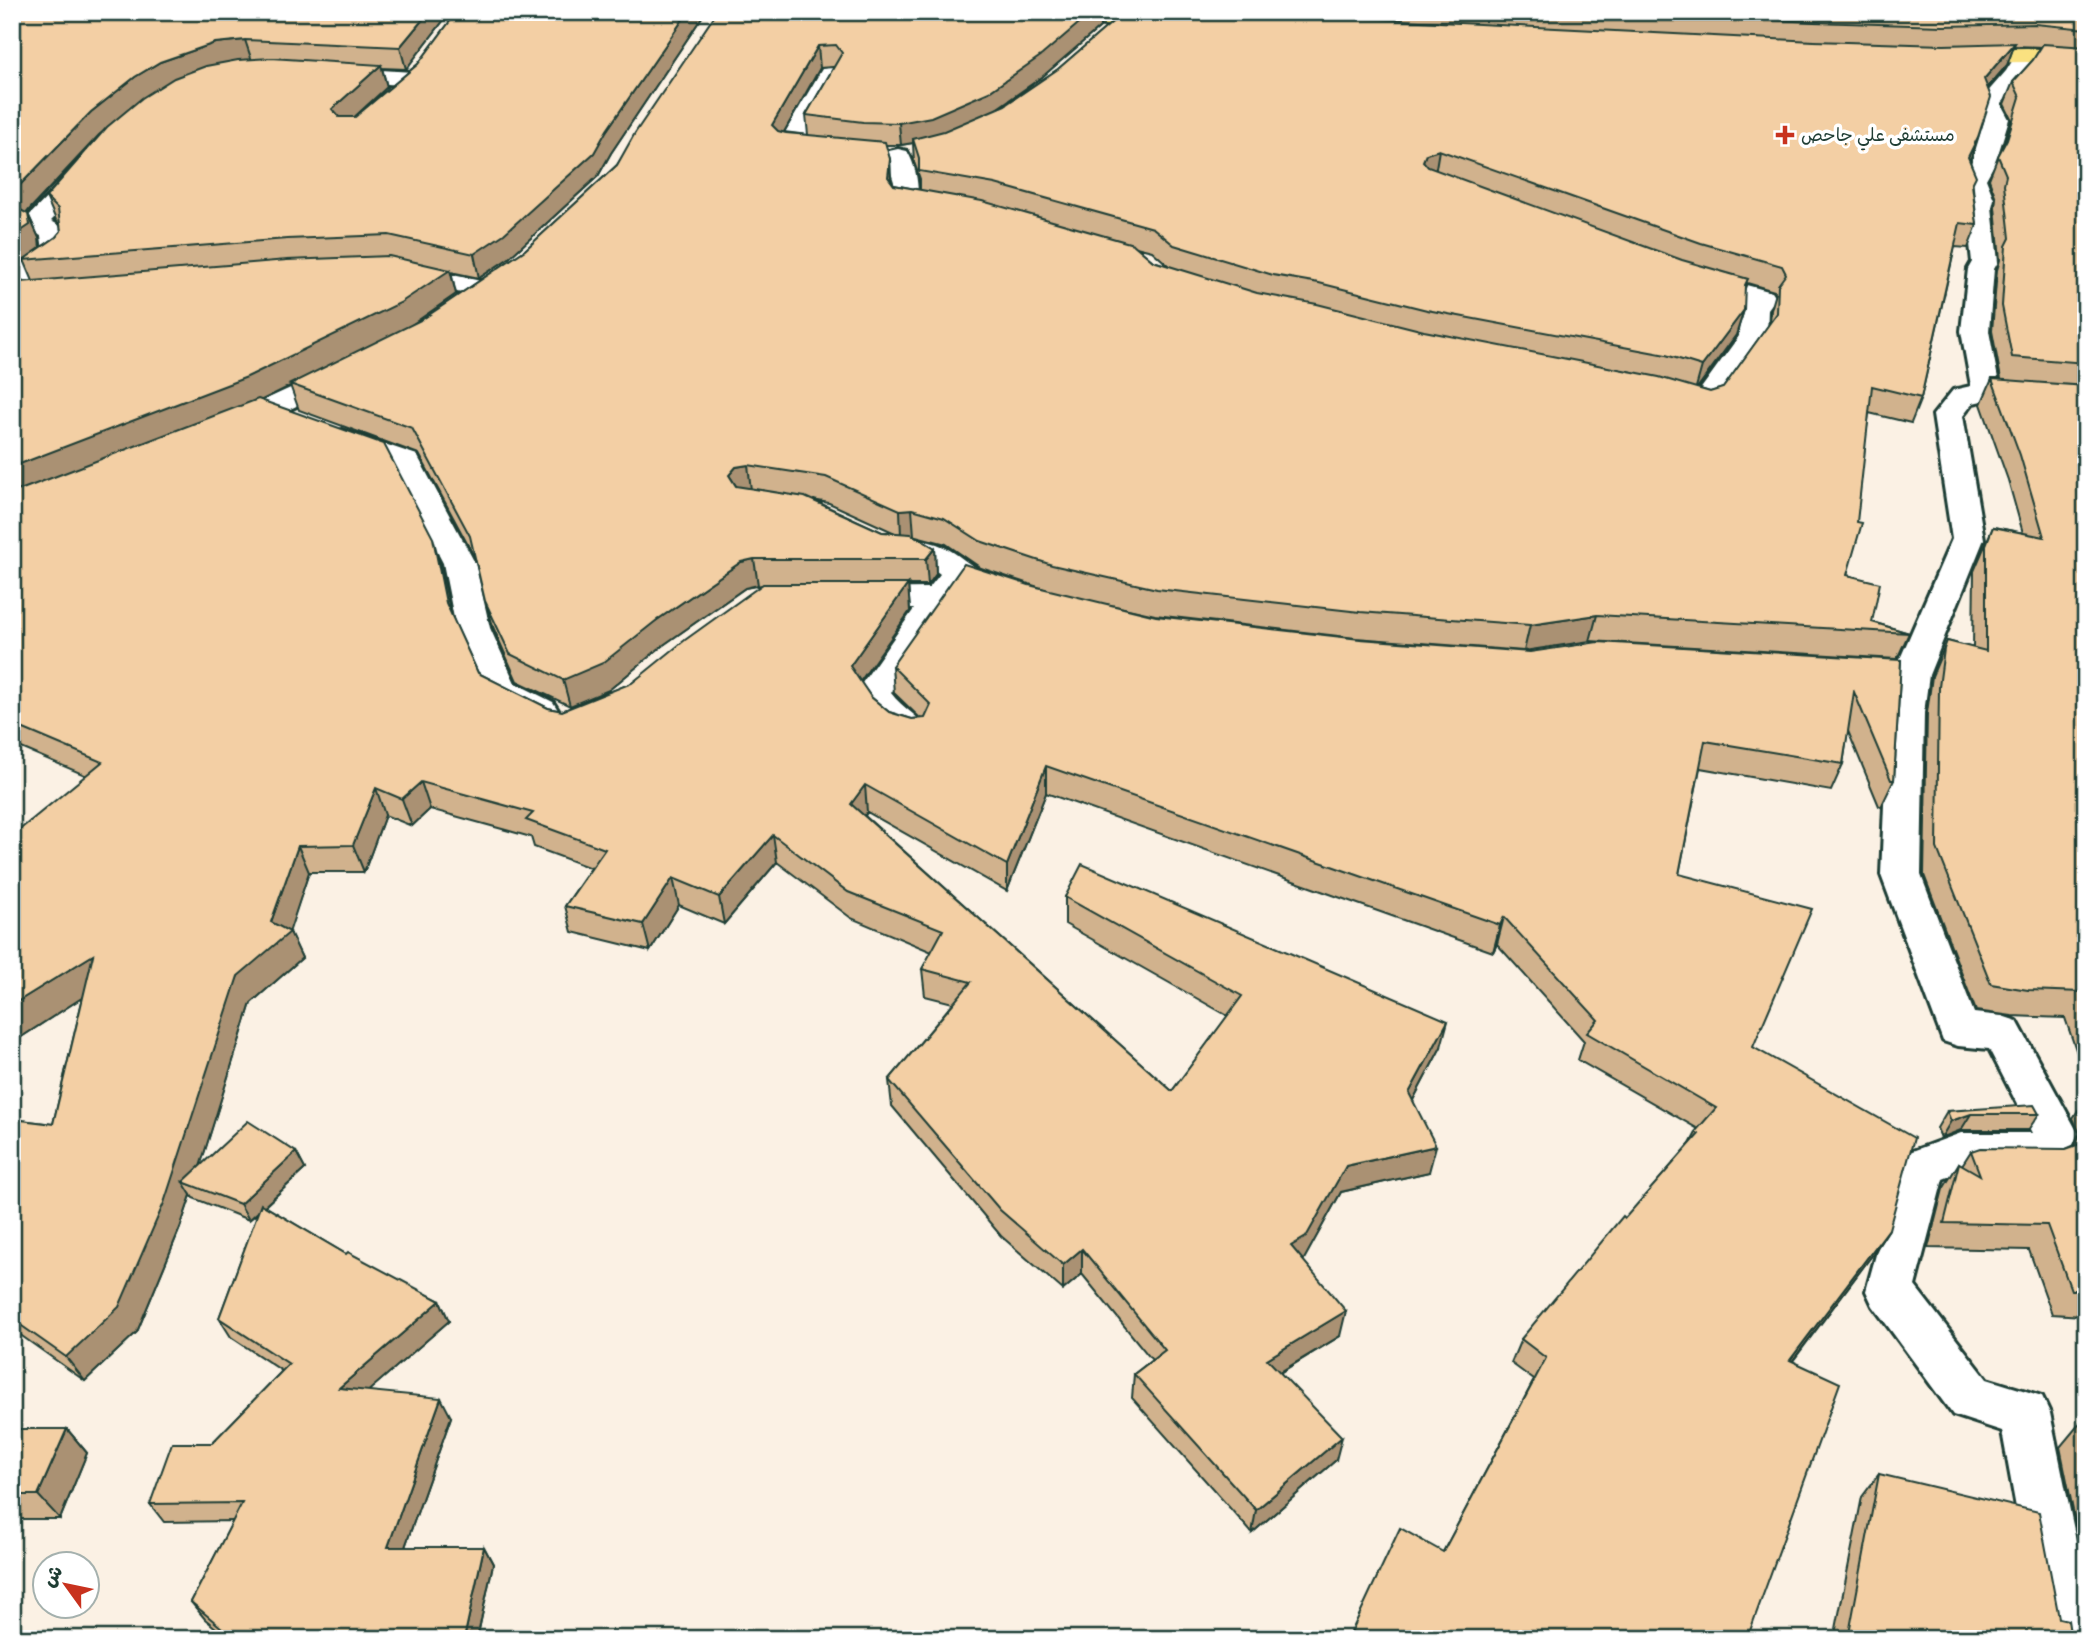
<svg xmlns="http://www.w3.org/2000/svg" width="2098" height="1651" font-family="Dekko,'Playpen Sans Arabic',sans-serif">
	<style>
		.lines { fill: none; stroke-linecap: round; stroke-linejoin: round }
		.minor-casing { stroke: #1f3d34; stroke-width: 6 }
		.major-casing { stroke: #1f3d34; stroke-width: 6 }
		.minor { fill: #fff; fill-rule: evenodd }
		.major { fill: #fae180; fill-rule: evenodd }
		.wall { fill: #d1b28d; stroke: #1f3d34; stroke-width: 2; fill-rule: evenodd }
		.shaded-wall { fill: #aa9173; stroke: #1f3d34; stroke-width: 2 }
		.building { fill: #f3cfa4; stroke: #1f3d34; stroke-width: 2 }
		.poi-dot { fill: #c8321e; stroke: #fff; stroke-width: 2.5 }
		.labels { text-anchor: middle; stroke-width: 7; stroke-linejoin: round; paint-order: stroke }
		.far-poi-label { font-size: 18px; fill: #1f3d34; stroke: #fff; text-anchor: start }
	</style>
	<rect width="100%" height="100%" fill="#fbf1e4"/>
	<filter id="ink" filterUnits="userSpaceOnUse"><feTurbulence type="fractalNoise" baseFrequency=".0143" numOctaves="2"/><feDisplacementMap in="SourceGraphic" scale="14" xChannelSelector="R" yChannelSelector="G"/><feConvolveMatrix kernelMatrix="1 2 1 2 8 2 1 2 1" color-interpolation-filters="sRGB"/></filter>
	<g filter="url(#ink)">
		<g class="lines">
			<defs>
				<g id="minor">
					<path d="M2027 48 2035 50 2038 55 2023 80 2001 104 2009 119 1996 161 1986 179 1994 199 1992 207 1998 262 1994 269 1989 331 1999 384 2086 392V410L1986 400 1973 403 1963 416 1984 539 1929 675 1924 713 1921 875 1974 1013 2002 1016 2017 1021 2078 1133 2064 1166 2048 1172 1963 1171 1943 1179 1915 1286 1987 1379 2042 1396 2050 1413 2086 1589V1639H2040L2002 1431 1953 1415 1873 1306 1866 1291 1900 1167 1907 1153 1961 1133H2032L1989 1049 1958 1046 1943 1041 1881 875 1888 713 1893 675 1952 539 1933 415 1953 390 1971 386 1961 331 1968 269 1972 262 1966 207 1970 199 1962 179 1972 161 1985 119 1978 103 2006 71 2019 50Z"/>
					<path d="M333 67 413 72 421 74 424 79 421 84 413 86 325 79 322 74 325 69Z"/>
					<path d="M830 67 838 69 841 74 804 140 835 144 839 149 835 154 827 156 781 151 777 146 819 74 822 69Z"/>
					<path d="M898 149 907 151C915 164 918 180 918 195L953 202 957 207 953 212 944 215 896 206 892 201 894 182 886 156 889 151Z"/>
					<path d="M85 160 94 162 97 167 75 197 51 221C68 229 67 236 69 253L65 259 32 281 31 285 69 288 73 294 69 300 32 304 12 297V270L43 250 41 236 26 228 22 223 57 187 76 162Z"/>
					<path d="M401 264 495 284 498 290 495 296 485 298 392 278 388 272 392 266Z"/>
					<path d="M1695 271 1772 292 1776 298 1768 309 1767 336 1713 412C1698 416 1668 410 1658 396L1663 390 1673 387 1697 394 1739 336 1740 309 1745 302 1686 285 1682 279 1686 273Z"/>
					<path d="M341 365 351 368 355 374 351 380 242 432 231 435 220 432 216 426 220 420Z"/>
					<path d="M343 430 417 455 475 563 490 628 515 683 553 702 558 710 553 718 540 722 527 718 488 698 456 628 443 563 394 468 332 445 328 439 332 433Z"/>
					<path d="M886 534C906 539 925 538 944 547 957 553 967 564 981 570 995 577 1015 576 1024 590L1019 597 1007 600 964 587 891 693C903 709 921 717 931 733L926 742C893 751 871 718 855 693L914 609H859L847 606 842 599 847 592 859 589 929 588 940 574C932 568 921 558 910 557 894 555 881 560 870 544L875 537Z"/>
				</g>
				<g id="major">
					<path d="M1040 12 1168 15 1175 17 1179 21 1175 25 1168 27 1046 23 1039 21 1035 17Z"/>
					<path d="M2027 48 2086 53V67L2027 62 1959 63 1951 61 1948 56 1951 51 1959 49Z"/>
				</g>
			</defs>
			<!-- minor casing -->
			<use href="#minor" class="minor-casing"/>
			<!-- major casing -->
			<use href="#major" class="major-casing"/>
			<!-- minor -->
			<use href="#minor" class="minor"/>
			<!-- major -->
			<use href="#major" class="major"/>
		</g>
		<!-- wall -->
		<g class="wall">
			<path d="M12 12H450L406 69 382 68 387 87 355 117 418 64 457 12H702V17L611 153 598 176 509 258 479 278 451 272 456 294 409 326 423 319 525 250 617 165 717 12H1100V27L1042 77 998 108 1005 105 1058 69 1124 12H2086V1079L2065 1018 2012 1016 1976 1011 1924 875 1927 713 1932 676 1947 641 1973 648 1974 571 1993 527 2023 533 2008 480 1981 404 1992 379H2001L1992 331 1997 270 2000 260 1995 207 1996 198 1989 179 1998 156 2003 146 2012 120 2004 104 2013 82 2033 60 2041 47 2014 46 2007 65 1987 88 1970 160 1977 225 1968 248 1955 247 1921 398 1911 423 1869 413 1847 575 1872 622 1909 633 1897 659 1590 641 1524 651 1356 638 1155 615 1106 604 1156 616 1360 639 1530 652 1901 660 1894 780 1881 807 1879 806 1848 731 1843 764 1831 791 1700 768 1679 874 1753 1047 1889 1229 1873 1254 1793 1361 1443 1552 1534 1380 1511 1363 1521 1339 1690 1144 1698 1129 1578 1060 1584 1041 1497 944 1493 952 1046 793 1007 891 867 812 865 816 1172 1091 1228 1016 1065 924V897L1441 1047 1413 1100 1429 1172 1341 1192 1303 1260 1340 1336 1280 1373 1336 1460 1252 1533 1132 1398 1134 1374 1152 1360 1082 1274 1063 1290 1001 1236 892 1106 889 1080 953 1003 925 996 922 969 932 952 851 918 777 862 724 924 679 905 650 951 572 932 565 906 591 868 534 847 531 837 430 809 412 826 385 815 364 872H309L289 931 302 958 251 1003 200 1166 296 1152 305 1169 265 1206 346 1254 440 1301 449 1321 368 1391 451 1417 405 1547H484L493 1564 477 1639H229L205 1619 191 1602 233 1521 164 1522 150 1504 212 1443 282 1371 231 1337 219 1318 258 1213 249 1220 193 1198 191 1195 180 1228 137 1332 85 1381 12 1329V1119L53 1124 83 997 12 1043 85 775 12 744V279L21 282 33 281 24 260ZM834 67 806 115 808 135 784 132 820 68ZM103 132 46 197 56 220 60 225 61 231 56 237 40 248 39 238 28 214 27 213ZM913 143 914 162 920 179V190L894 185 891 182 890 159 885 145H901ZM1136 247 1152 251 1169 266 1153 261ZM1747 283 1774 291 1776 293 1771 310 1770 323 1723 388 1710 392 1697 388 1736 335 1744 310V291ZM290 385 299 410 419 454 475 558 493 627 517 681 570 706 609 690 662 646 745 588 762 585 632 683 562 711 548 708 478 673 450 613 440 564 262 400ZM813 500 829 503 895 533 882 532ZM912 535 946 544 981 568 1044 589 1029 585 892 666 894 693 920 718 912 719 889 712 871 697 860 682 910 611 908 585H928L936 574 935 548Z"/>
			<path d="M2086 1098V1323L2083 1316 2052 1314 2029 1250 1928 1248 1943 1189 1959 1163 1962 1165 1971 1151 2066 1149 2075 1145 2080 1134 2073 1118Z"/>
			<path d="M1947 1111 2039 1114 2028 1130H1961L1941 1138 1937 1128Z"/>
			<path d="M2080 1423H2086V1559H2083L2060 1447Z"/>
			<path d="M12 1429H67L87 1453 60 1519H12Z"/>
			<path d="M1879 1474 2059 1618 2070 1639H1834L1862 1497Z"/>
		</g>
		<!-- shaded-wall -->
		<g class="shaded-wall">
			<path d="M429 12H450L406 69 400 47Z"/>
			<path d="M688 12H702V17L611 153 598 176 509 258 479 278 474 254 607 130Z"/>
			<path d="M1092 12H1100V27L1042 77 989 114 932 139H913V143L901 145 899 123Z"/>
			<path d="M245 40 252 61 143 99 99 135 29 210 19 223 12 207V195L19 186 91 112 135 77 160 62 215 43Z"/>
			<path d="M2015 43 2007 65 1976 101 1984 79Z"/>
			<path d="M818 46 820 68 775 148 772 125Z"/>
			<path d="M381 65 387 87 338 132 332 109Z"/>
			<path d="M1978 137 1970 160 1968 157Z"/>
			<path d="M1439 150 1435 174 1420 184 1423 161 1426 154Z"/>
			<path d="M890 159 891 182 888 177Z"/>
			<path d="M28 214 39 238 40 249 12 268V237Z"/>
			<path d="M450 270 456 294 407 328 256 403 12 498V467Z"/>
			<path d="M1744 310 1736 335 1695 391 1702 366Z"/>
			<path d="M748 465 751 490 740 492 729 475 736 467Z"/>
			<path d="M912 509 914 535 901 536 900 510Z"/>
			<path d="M433 538 440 564 454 629 446 603Z"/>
			<path d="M935 548 936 574 928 585 926 559Z"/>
			<path d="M754 559 758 585 745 588 662 646 609 690 570 706 563 680 657 620 741 562Z"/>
			<path d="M908 584 910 611 852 693 850 666Z"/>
			<path d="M1597 615 1590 641 1524 651 1530 625Z"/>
			<path d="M1046 766V793L1007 891V865Z"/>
			<path d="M421 782 430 809 412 826 402 799Z"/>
			<path d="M865 785 867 812 854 830 851 804Z"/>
			<path d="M376 788 385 815 364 872 353 845Z"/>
			<path d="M773 835 777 862 724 924 719 897Z"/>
			<path d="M298 846 309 872 289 933 290 932 302 958 251 1003 194 1186 183 1182 191 1195 180 1228 137 1332 85 1381 66 1357 238 976 271 922Z"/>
			<path d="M673 878 679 905 650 951 643 924Z"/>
			<path d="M1504 917 1497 944 1493 952 1500 925Z"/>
			<path d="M93 955 108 981 12 1043V1005Z"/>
			<path d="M1448 1021 1441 1047 1403 1119 1409 1093Z"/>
			<path d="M1971 1114 1961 1130 1941 1138 1951 1121Z"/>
			<path d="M1436 1146 1429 1172 1341 1192 1302 1263 1291 1246 1346 1166Z"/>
			<path d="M296 1152 305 1169 249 1220 240 1204Z"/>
			<path d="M1889 1229 1873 1254 1775 1384 1790 1360Z"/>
			<path d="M1082 1249V1274L1063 1290V1265Z"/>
			<path d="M440 1301 449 1321 350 1407 339 1388Z"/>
			<path d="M1346 1311 1340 1336 1262 1383 1267 1359Z"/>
			<path d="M441 1398 451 1417 399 1564 388 1547Z"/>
			<path d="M67 1429 87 1453 60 1519 38 1495Z"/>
			<path d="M1342 1437 1336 1460 1252 1533 1256 1510Z"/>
			<path d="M484 1547 493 1564 477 1639H464Z"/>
		</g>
		<!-- building -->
		<g class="building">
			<path d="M12 12H429L400 47 245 40 215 43 160 62 135 77 91 112 19 186 12 195Z"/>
			<path d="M457 12H688L607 130 594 153 504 234 474 254 389 235 287 239 23 260 56 237 61 231 58 209 46 197 107 127 142 98 174 78 206 66 238 60 271 58 381 65 332 109 339 117H355L418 64Z"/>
			<path d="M717 12H1092L1042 55 989 92 931 117 899 123 863 122 806 115 842 53 836 45 818 46 772 125 778 131 786 133 885 142 890 159 888 177 894 185 982 201 1133 244 1153 261 1257 293 1317 304 1424 331 1659 377 1710 392 1723 388 1777 313 1778 285 1786 274 1782 266 1701 243 1439 150 1426 154 1423 161 1428 167 1682 260 1748 279 1745 285 1744 310 1702 366 1666 355 1427 310 1319 283 1273 275 1174 245 1153 228 995 184 919 171V158L913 139 944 131 1005 105 1058 69 1124 12H1242L1814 41 1944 45 2015 43 1984 79 1991 97 1978 137 1968 157 1976 176 1972 184 1977 225 1960 223 1921 398 1872 386 1857 522 1862 523 1847 575 1880 583 1872 622 1909 633 1597 615 1530 625 1360 612 1157 589 1052 565 980 541 944 518 912 509 900 510 826 477 748 465 736 467 729 475 736 486 805 497 882 532 911 534 935 548 926 559H754L741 562 657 620 603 663 563 680 510 654 485 601 470 536 412 428 290 384 423 319 525 250 617 165 635 133Z"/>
			<path d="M1610 12H2086V29L2035 24 1943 26 1814 22Z"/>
			<path d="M2043 44 2086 47V363L2012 357 2002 306 2006 246 2010 238 2004 184 2006 175 1998 156 2007 139 2020 97 2013 82 2033 60Z"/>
			<path d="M12 204 15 207 28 214 30 225 12 237Z"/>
			<path d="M389 256 450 270 400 303 247 377 12 467V279L21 282 287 260Z"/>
			<path d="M1992 379 2086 386V1002L2082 992 2028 990 1991 984 1937 848 1939 687 1944 649 1947 641 1986 651V545L1993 527 2044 537 2020 455Z"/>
			<path d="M258 399 384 444 433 538 446 603 478 673 548 708 562 711 632 683 685 640 763 584H908L850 666 871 697 889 712 912 719 925 718 931 705 892 666 964 564 1029 585 1156 616 1360 639 1530 652 1598 642 1901 660 1894 780H1891L1854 692 1843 764 1705 741 1679 874 1812 909 1753 1047 1914 1138 1889 1229 1790 1360 1840 1383 1747 1639H1348L1400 1528 1443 1552 1546 1358 1521 1339 1623 1216 1625 1218 1699 1134 1695 1132 1716 1108 1587 1033 1598 1020 1504 917 1500 925 1046 766 1007 865 865 785 851 804 1172 1091 1242 996 1065 897 1082 864 1448 1021 1409 1093 1436 1146 1346 1166 1306 1237 1291 1246 1346 1311 1267 1359 1342 1437 1256 1510 1134 1374 1165 1350 1082 1249 1063 1265 1000 1210 889 1080 971 982 922 969 943 930 848 892 773 835 719 897 673 878 643 924 565 906 605 849 526 820 533 813 421 782 402 799 376 788 353 845 298 846 271 922 290 932 238 976 164 1203 119 1307 66 1357 12 1319V1119L53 1124 93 955 12 1005V836L102 762 12 724V493Z"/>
			<path d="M2034 1105 2039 1114H1971L1951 1121 1947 1111Z"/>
			<path d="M248 1121 296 1152 240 1204 183 1182Z"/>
			<path d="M2086 1137V1290H2071L2047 1225 1944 1223 1959 1163 1980 1175 1971 1151 1980 1148 2066 1149 2083 1143Z"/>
			<path d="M261 1204 346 1254 348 1252 440 1301 339 1388 441 1398 388 1547H484L464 1639H235L191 1602 242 1503 150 1504 172 1443H212L289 1364 219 1318Z"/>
			<path d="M2080 1423H2086V1449Z"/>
			<path d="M12 1429H67L38 1495H12Z"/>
			<path d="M1879 1474 2039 1512 2059 1618 2068 1620 2070 1633V1639H1848Z"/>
		</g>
	</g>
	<!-- markers -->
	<path class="poi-dot" d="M1781.5 124.5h7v7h7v7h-7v7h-7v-7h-7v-7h7z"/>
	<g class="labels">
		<!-- far-poi labels -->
		<g class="far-poi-label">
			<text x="1801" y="141">مستشفى علي جاحص</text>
		</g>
	</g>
	<!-- margin -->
	<rect width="2098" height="1651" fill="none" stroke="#fff" stroke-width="42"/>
	<rect x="21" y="21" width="2056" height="1609" fill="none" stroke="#1f3d34" stroke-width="2.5" filter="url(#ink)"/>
	<!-- north arrow -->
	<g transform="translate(66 1585) rotate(303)"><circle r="33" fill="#ffffff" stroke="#a5b1ae" stroke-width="2"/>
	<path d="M0-5L12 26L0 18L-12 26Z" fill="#c8321e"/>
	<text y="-10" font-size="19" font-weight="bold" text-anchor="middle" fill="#1f3d34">ش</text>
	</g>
</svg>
